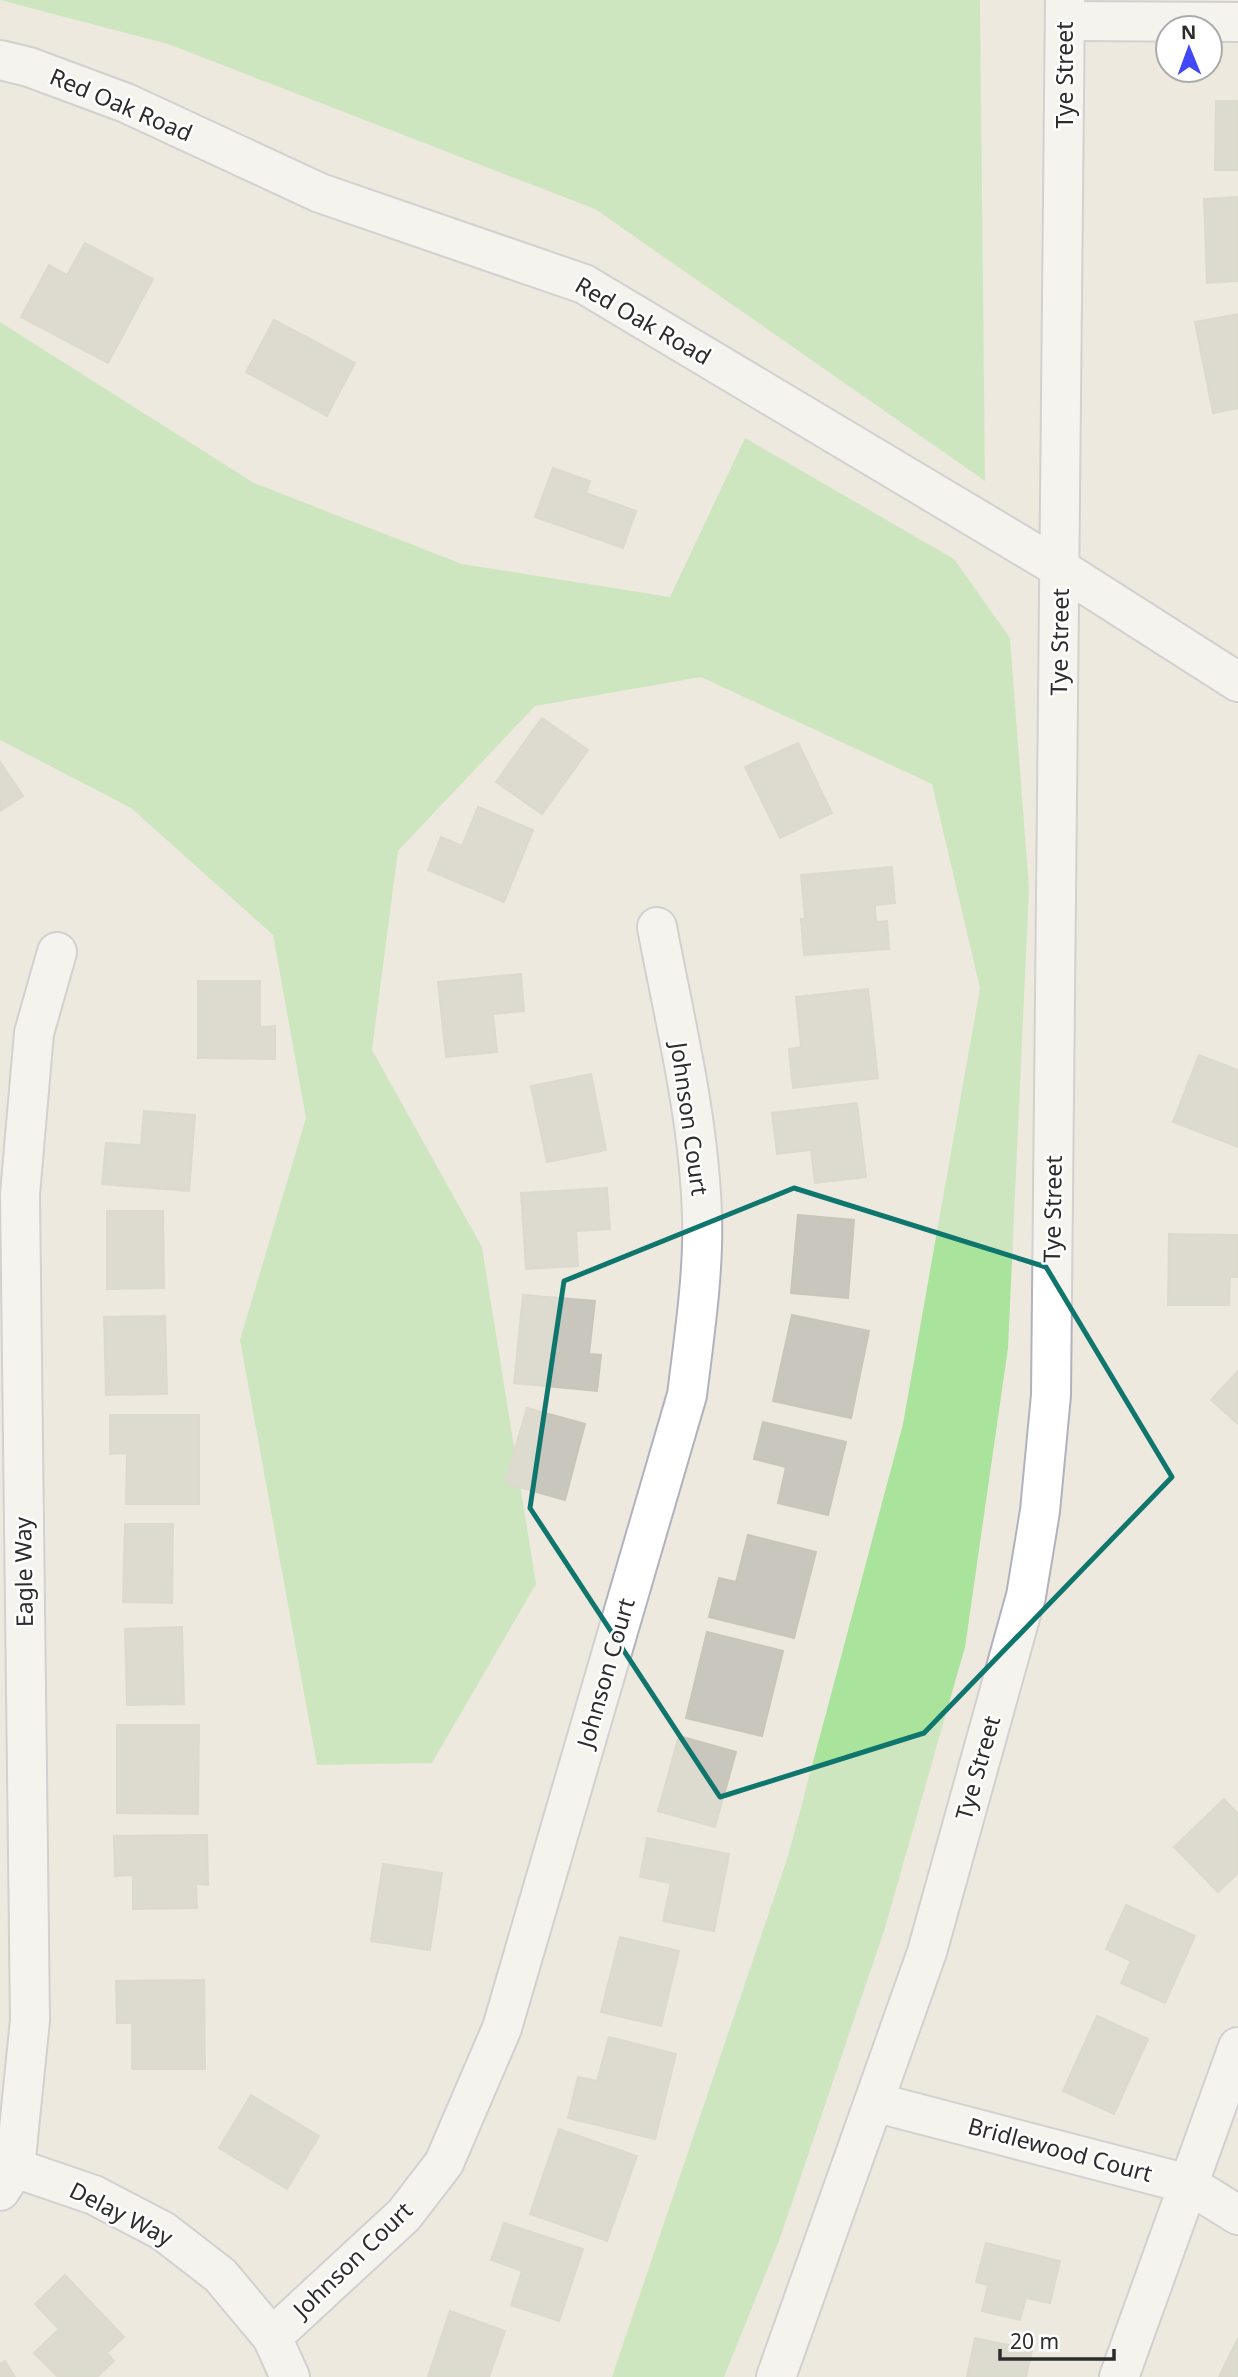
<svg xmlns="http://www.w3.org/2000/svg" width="1238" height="2377" font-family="'Noto Sans',sans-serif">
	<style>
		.green { fill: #a9e39c }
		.building { fill: #c9c7bd; stroke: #c9c5b8; stroke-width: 2 }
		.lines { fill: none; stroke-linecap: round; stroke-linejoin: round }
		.street-casing { stroke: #b2b2bf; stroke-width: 42 }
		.secondary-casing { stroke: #b2b2bf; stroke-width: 42 }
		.street { stroke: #fff; stroke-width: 38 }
		.secondary { stroke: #fff; stroke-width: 38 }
		.marked { fill: none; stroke: #0f766e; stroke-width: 5; stroke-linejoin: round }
		.labels { text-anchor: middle; stroke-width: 5; stroke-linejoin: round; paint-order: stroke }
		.street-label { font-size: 23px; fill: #2c2c2c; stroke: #fff }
	</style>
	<rect width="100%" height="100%" fill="#ede9de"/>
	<!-- green -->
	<g class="green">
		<path d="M0 0H980L985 481 595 209 168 44Z"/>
		<path d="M0 322 254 483 462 564 670 597 745 438 954 559 1010 638 1029 888 1008 1348 965 1647 885 1928 780 2238 724 2377H612L788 1856 903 1424 980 988 932 784 701 677 535 706 398 851 372 1050 482 1247 536 1584 432 1763 317 1765 240 1340 306 1118 273 935 131 808 0 740Z"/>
	</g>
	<!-- building -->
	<g class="building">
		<path d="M1216 101H1238V170H1215Z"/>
		<path d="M1238 197V281L1207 283 1204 199Z"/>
		<path d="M85 243 153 279 108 363 21 317 49 265 67 275Z"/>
		<path d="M1238 314V408L1213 413 1195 322Z"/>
		<path d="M274 320 355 363 327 416 246 372Z"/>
		<path d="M553 468 590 481 586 493 636 511 623 548 535 517Z"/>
		<path d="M542 718 588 750 542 814 496 782Z"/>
		<path d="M798 743 832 813 780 838 745 767Z"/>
		<path d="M0 762 23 796 0 811Z"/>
		<path d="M478 807 533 830 504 902 428 870 441 837 462 846Z"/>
		<path d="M892 867 895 903 875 905 876 922 887 921 889 949 804 955 801 919H805L801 875Z"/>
		<path d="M521 974 524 1011 493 1014 497 1052 446 1057 438 982Z"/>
		<path d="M198 981H260V1027L275 1026V1059L198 1058Z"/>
		<path d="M868 989 878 1078 793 1088 789 1049 801 1047 796 997Z"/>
		<path d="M1199 1055 1238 1070V1147L1173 1122Z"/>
		<path d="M591 1074 606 1150 547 1162 531 1086Z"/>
		<path d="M857 1103 866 1177 815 1183 811 1150 777 1154 772 1113Z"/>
		<path d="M144 1111 195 1115 189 1191 102 1184 106 1143 141 1145Z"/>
		<path d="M607 1188 610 1229 576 1231 578 1266 526 1269 521 1193Z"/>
		<path d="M107 1211H163L164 1288 107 1289Z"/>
		<path d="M798 1215 854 1220 848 1298 791 1293Z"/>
		<path d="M1169 1234 1238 1235V1277H1230L1229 1305H1168Z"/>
		<path d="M523 1295 595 1301 589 1354 601 1355 597 1391 514 1383Z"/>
		<path d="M792 1315 869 1331 851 1418 773 1401Z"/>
		<path d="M165 1316 167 1394 106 1395 104 1317Z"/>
		<path d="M1238 1371V1424L1211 1400Z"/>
		<path d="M527 1408 585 1424 565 1500 505 1483Z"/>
		<path d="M110 1415H199V1504H126L127 1453 110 1454Z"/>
		<path d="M763 1422 846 1442 828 1515 778 1503 786 1467 754 1459Z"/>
		<path d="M125 1524H173L172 1603 123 1602Z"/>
		<path d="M748 1535 816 1552 794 1638 709 1617 719 1578 736 1582Z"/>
		<path d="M182 1627 184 1704 127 1705 125 1629Z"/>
		<path d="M707 1632 783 1651 762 1736 686 1718Z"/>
		<path d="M117 1725H199L198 1814 117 1813Z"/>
		<path d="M679 1736 736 1752 715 1827 658 1811Z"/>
		<path d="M1224 1799 1238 1814V1873L1218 1892 1174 1847Z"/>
		<path d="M207 1835 208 1885 196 1884 197 1908 133 1909V1875L115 1876 114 1836Z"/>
		<path d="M647 1838 729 1854 714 1931 663 1921 671 1883 640 1877Z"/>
		<path d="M383 1864 442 1873 430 1950 371 1941Z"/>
		<path d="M1126 1905 1195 1936 1165 2003 1121 1983 1131 1961 1106 1949Z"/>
		<path d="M620 1937 679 1951 661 2026 601 2012Z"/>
		<path d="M204 1980 205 2069H132V2023H117L116 1981Z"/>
		<path d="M1097 2016 1148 2039 1114 2114 1063 2091Z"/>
		<path d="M609 2037 676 2054 655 2139 568 2118 578 2077 597 2081Z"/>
		<path d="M251 2095 319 2136 287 2189 219 2148Z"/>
		<path d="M559 2129 637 2156 607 2241 530 2214Z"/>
		<path d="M504 2223 583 2249 559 2321 511 2305 522 2271 491 2260Z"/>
		<path d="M986 2243 1060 2261 1050 2303 1026 2298 1020 2320 982 2311 988 2285 976 2282Z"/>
		<path d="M65 2275 124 2337 107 2353 114 2361 97 2377H58L34 2353 59 2329 35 2304Z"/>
		<path d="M450 2311 505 2331 489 2377H428Z"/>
		<path d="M975 2338 1032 2350 1026 2377H967Z"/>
		<path d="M1238 2338V2377H1219Z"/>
		<path d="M5 2361 15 2377H0V2364Z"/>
	</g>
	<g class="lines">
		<defs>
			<g id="street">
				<path d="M1065 21 1238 22"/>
				<path d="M874 2102 1188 2184 1238 2215"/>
				<path d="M15 2168 94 2195 163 2231 220 2275 272 2337 290 2377"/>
				<path d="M0 2191 15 2168 30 2020 20 1194 34 1033 57 952"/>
				<path d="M272 2337 404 2215 444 2163 502 2028 687 1395C694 1338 704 1272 702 1215 699 1118 675 1022 657 927"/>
				<path d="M1119 2377 1238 2047"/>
			</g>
			<g id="secondary">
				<path d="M0 60 29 67 126 103 320 193 584 284 1061 569 1238 682"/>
				<path d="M776 2377 927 1952 1026 1596 1040 1511 1051 1395 1065 0"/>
			</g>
		</defs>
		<!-- street casing -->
		<use href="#street" class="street-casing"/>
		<!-- secondary casing -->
		<use href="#secondary" class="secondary-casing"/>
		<!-- street -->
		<use href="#street" class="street"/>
		<!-- secondary -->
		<use href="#secondary" class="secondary"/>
	</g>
	<!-- marked area -->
	<path d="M0 0H1238V2377H0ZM794 1188 1046 1267 1172 1477 924 1733 720 1797 530 1508 564 1281Z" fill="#ede9de" fill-opacity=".55" fill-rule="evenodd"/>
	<path class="marked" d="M794 1188 1046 1267 1172 1477 924 1733 720 1797 530 1508 564 1281Z"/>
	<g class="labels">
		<!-- street labels -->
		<g class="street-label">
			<text transform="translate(1065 75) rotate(-90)" y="8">Tye Street</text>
			<text transform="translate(121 105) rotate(23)" y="8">Red Oak Road</text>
			<text transform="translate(643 321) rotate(30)" y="8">Red Oak Road</text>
			<text transform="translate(1060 642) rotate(-89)" y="8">Tye Street</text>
			<text transform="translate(689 1119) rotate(82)" y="8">Johnson Court</text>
			<text transform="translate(1053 1209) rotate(-89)" y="8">Tye Street</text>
			<text transform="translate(24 1572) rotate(-91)" y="8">Eagle Way</text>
			<text transform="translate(606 1673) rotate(-74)" y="8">Johnson Court</text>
			<text transform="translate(978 1768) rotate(-74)" y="8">Tye Street</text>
			<text transform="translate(1060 2150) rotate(15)" y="8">Bridlewood Court</text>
			<text transform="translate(121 2214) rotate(27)" y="8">Delay Way</text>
			<text transform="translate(353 2260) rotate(-44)" y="8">Johnson Court</text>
		</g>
	</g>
	<!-- north arrow -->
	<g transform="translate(1189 49) rotate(359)"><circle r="33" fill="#ffffff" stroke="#ababab" stroke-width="2"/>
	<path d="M0-5L12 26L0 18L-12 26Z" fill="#4148f7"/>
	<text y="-10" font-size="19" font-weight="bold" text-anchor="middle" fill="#2c2c2c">N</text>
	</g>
	<!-- scale -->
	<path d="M1000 2349v10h114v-10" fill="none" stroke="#2c2c2c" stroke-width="3.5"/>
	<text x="1010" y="2349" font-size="21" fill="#2c2c2c" stroke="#ffffff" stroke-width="5" paint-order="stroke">20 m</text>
</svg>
